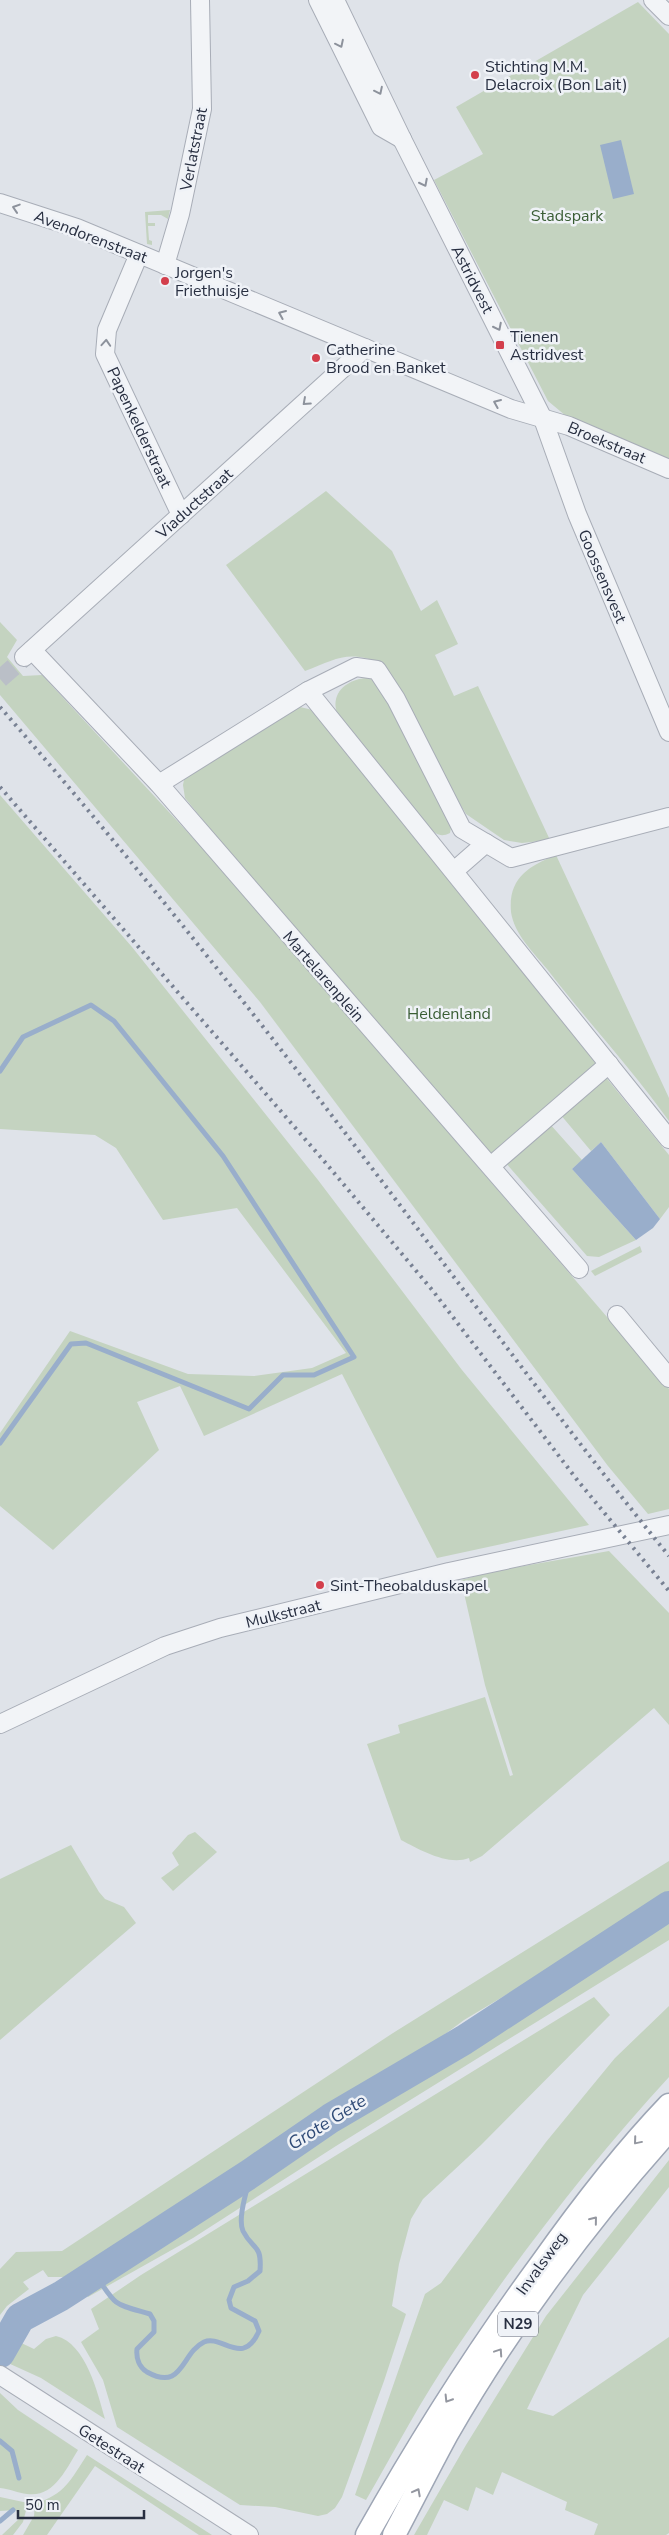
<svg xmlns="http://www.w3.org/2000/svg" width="669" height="2535" font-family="'Nunito Sans',sans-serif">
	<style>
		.green { fill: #c4d3c0 }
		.water { fill: #99aecb }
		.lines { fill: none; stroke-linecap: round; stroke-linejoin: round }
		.stream { stroke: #99aecb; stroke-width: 5 }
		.river { stroke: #99aecb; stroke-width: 30 }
		.minor-tunnel { stroke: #babfc7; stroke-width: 18; stroke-dasharray: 18 9; stroke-linecap: butt }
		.minor-casing { stroke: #a8adb7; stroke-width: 20 }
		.major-casing { stroke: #9ea6b5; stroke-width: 25 }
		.minor { stroke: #f2f4f7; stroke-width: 18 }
		.major { stroke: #fff; stroke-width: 22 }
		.rail { stroke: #788193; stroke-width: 4; stroke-dasharray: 2.5 5; stroke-linecap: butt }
		.oneway { stroke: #8d929c }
		.oneway2 { stroke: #9497a0 }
		.poi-dot { fill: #d33f4c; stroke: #eff2f7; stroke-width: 2 }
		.labels { text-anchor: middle; stroke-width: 5; stroke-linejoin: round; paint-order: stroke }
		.shield { fill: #eff2f7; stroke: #646a78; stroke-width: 1 }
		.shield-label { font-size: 15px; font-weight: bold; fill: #282f41 }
		.poi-label { font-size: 16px; fill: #282f41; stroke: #eff2f7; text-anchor: start }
		.street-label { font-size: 16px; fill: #282f41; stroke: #eff2f7 }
		.park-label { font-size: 16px; fill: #395d34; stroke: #eff2f7 }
		.water-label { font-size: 18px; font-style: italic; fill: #304b77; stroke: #eff2f7 }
	</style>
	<rect width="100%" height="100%" fill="#dfe3e9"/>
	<!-- green -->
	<g class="green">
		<path d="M638 2 669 34V461L572 421 548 401 434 180 483 154 456 107Z"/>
		<path d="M170 210 168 219 161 215H148V223H155V226H148L149 240 152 241V245L147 244 145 212Z"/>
		<path d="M326 491 392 551 421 611 437 600 458 644 435 655 454 696 478 686 550 840 522 843 504 840 466 814 378 662C346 650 335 660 305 671L226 565Z"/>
		<path d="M0 622 17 640 7 657 23 676 42 675 219 866 669 1389V1509L648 1514 608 1466 260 1002 0 695Z"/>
		<path d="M367 678 377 681 452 822 450 833C440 838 436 834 429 827L337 713C330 692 348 679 367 678Z"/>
		<path d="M300 707 317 711 600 1062 490 1155 242 868 185 798 183 785 185 775Z"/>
		<path d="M0 795 132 947 318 1180 462 1370 589 1525 437 1558 342 1374 204 1436 180 1386 137 1402 159 1450 53 1550 0 1506V1433L70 1331 188 1374 254 1376 312 1368 346 1353 237 1208 163 1220 116 1148 95 1135 0 1129Z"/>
		<path d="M556 855 669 1098V1121C631 1068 587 1021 547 969 534 953 514 934 511 912 508 878 529 866 556 855Z"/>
		<path d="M604 1075 669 1155V1207L660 1219 601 1142 591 1151 560 1114Z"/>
		<path d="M549 1123 582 1160 572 1169 636 1240 599 1257 587 1256 505 1162Z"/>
		<path d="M640 1246 642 1252 595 1276 591 1271Z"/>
		<path d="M609 1551 669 1613V1725L654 1708 482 1856 470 1862 469 1858C448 1866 420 1850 401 1840L367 1744 400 1733 398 1725 485 1697 510 1776 513 1775 485 1685 461 1580 495 1571Z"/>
		<path d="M195 1832 217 1852 173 1891 161 1878 179 1865 172 1853 188 1835Z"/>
		<path d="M71 1845 99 1892 105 1899 124 1907 136 1923 0 2040V1879Z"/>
		<path d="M669 1861V1898L464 2020 421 2052 139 2228 75 2275 70 2277H48L43 2270 23 2282 29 2289 7 2306 0 2315V2269L16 2252 62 2251 393 2033Z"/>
		<path d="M669 1919V1940L336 2146 193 2238 88 2297 82 2289 214 2204 243 2190 526 2007Z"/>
		<path d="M594 1997 610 2015 481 2145 423 2199 411 2219 399 2264 392 2306 406 2314 384 2381 342 2497 335 2508 327 2514 318 2516 275 2507 240 2505 117 2427 103 2380 81 2342 99 2329 91 2309 141 2275Z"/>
		<path d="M669 2006V2077C591 2162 519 2255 455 2350 422 2398 395 2450 366 2500L355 2495 425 2294 441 2283 546 2142 615 2058Z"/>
		<path d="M669 2160V2187L583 2295 527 2409 553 2416 669 2337V2533L666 2535H594L598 2524 565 2510 567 2502 502 2472 493 2495 476 2487 468 2511 444 2500 427 2535H414L466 2445 546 2316Z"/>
		<path d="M56 2336C86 2343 98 2394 105 2419L41 2378 8 2363 11 2358 7 2355 15 2340 34 2349 46 2339Z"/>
		<path d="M0 2393 18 2410 78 2450C66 2469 54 2498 27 2494 18 2493 10 2489 0 2488Z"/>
		<path d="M87 2455 212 2535H199L95 2466 47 2535H23L34 2516 35 2503C65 2495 71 2479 87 2455Z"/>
		<path d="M0 2497 28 2503 23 2522 13 2535H2L20 2518 16 2510 0 2511Z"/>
	</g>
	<!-- water -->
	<g class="water">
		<path d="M621 140 634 194 613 199 600 145Z"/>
		<path d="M601 1142 660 1219 653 1228 636 1240 572 1169Z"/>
	</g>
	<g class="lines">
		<!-- stream -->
		<g class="stream">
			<path d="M0 1071 23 1037 91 1005 114 1021 223 1156 354 1357 314 1375H283L249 1409 86 1343 71 1344 0 1443"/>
			<path d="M95 2274C117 2307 112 2303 150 2314L154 2321V2332L137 2349C136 2358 139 2367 147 2372 183 2392 181 2353 204 2342 222 2334 243 2368 259 2331L255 2321 231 2308 229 2300 234 2287 248 2281 260 2271C262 2243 253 2251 243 2231 237 2218 248 2187 251 2173"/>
			<path d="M0 2336 7 2340"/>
			<path d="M0 2441 12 2451 19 2478"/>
			<path d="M0 2521 13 2510"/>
		</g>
		<!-- river -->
		<path class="river" d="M0 2353 20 2318 61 2296 251 2173 331 2118 464 2040 669 1906"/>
		<!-- minor-tunnel -->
		<path class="minor-tunnel" d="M0 679 24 658"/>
		<defs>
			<g id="minor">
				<path d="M318 0 381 127 402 139"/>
				<path d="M335 0 402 139 543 419 577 514 669 732"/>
				<path d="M653 0 669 16"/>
				<path d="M0 203 77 228 511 409 569 426 669 469"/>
				<path d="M139 254 107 330 105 354 181 515"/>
				<path d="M165 265 180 214 202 109 200 0"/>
				<path d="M32 650 159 784 579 1269"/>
				<path d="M24 657 365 348"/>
				<path d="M308 691 669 1139"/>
				<path d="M159 784 308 691 356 667 377 670 396 699 462 829 511 858 669 817"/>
				<path d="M454 871 486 843"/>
				<path d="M492 1165 609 1064"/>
				<path d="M617 1315 669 1378"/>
				<path d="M0 1724 165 1646 220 1628 449 1572 669 1525"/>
				<path d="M0 2375 249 2535"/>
			</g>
			<g id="major">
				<path d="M367 2535C420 2441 477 2351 541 2264 580 2209 622 2154 669 2105"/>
				<path d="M394 2535C412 2501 429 2467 447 2434 507 2329 588 2220 669 2130"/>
			</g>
		</defs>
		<!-- minor casing -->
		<use href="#minor" class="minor-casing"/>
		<!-- major casing -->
		<use href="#major" class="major-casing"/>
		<!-- minor -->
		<use href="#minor" class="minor"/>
		<!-- major -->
		<use href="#major" class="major"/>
		<!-- rail -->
		<g class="rail">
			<path d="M0 707C127 853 248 1005 365 1159 466 1292 564 1427 669 1556"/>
			<path d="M0 787 324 1161 433 1291 578 1481 669 1591"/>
		</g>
	</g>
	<!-- one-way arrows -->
	<defs><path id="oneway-chevron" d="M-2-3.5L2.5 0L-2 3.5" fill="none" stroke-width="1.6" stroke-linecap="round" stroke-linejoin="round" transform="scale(1.25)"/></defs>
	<g class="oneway">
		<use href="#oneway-chevron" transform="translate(340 44) rotate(64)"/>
		<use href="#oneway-chevron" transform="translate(379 91) rotate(64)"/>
		<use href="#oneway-chevron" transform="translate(424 183) rotate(63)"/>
		<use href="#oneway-chevron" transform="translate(16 208) rotate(-162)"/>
		<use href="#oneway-chevron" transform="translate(282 314) rotate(-157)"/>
		<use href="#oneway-chevron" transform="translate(498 327) rotate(63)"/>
		<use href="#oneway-chevron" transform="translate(106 343) rotate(-86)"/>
		<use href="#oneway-chevron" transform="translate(306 402) rotate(138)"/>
		<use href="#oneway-chevron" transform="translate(497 403) rotate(-157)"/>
	</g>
	<g class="oneway2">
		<use href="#oneway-chevron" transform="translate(637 2141) rotate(130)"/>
		<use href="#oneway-chevron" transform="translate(594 2220) rotate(-51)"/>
		<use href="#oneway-chevron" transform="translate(499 2352) rotate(-56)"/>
		<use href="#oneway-chevron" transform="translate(448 2399) rotate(122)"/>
		<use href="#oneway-chevron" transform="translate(417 2492) rotate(-62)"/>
	</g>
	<!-- markers -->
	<g class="poi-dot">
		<circle cx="475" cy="75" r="5"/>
		<circle cx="165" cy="281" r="5"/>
		<rect x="495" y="340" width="10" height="10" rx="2.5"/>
		<circle cx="316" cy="358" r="5"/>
		<circle cx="320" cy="1585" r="5"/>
	</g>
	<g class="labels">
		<!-- shield labels -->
		<rect class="shield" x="498" y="2311.5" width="40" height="25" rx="4"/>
		<g class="shield-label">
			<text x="518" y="2329">N29</text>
		</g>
		<!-- poi labels -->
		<g class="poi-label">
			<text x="485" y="72">Stichting M.M.<tspan x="485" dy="18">Delacroix (Bon Lait)</tspan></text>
			<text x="175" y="278">Jorgen's<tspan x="175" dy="18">Friethuisje</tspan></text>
			<text x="510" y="342">Tienen<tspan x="510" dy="18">Astridvest</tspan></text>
			<text x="326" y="355">Catherine<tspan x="326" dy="18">Brood en Banket</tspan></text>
			<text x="330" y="1591">Sint-Theobalduskapel</text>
		</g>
		<!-- street labels -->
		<g class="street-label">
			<text transform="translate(193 149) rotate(-79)" y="6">Verlatstraat</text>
			<text transform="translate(91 236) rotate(21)" y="6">Avendorenstraat</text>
			<text transform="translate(473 279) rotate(63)" y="6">Astridvest</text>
			<text transform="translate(140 427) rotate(65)" y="6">Papenkelderstraat</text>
			<text transform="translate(607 442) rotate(23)" y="6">Broekstraat</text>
			<text transform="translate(194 503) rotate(-42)" y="6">Viaductstraat</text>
			<text transform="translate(603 576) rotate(67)" y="6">Goossensvest</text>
			<text transform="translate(324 976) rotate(49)" y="6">Martelarenplein</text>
			<text transform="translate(283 1613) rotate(-14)" y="6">Mulkstraat</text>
			<text transform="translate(541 2263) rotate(-54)" y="6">Invalsweg</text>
			<text transform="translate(112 2448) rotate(33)" y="6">Getestraat</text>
		</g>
		<!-- park labels -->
		<g class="park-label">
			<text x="567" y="221">Stadspark</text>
			<text x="449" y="1019">Heldenland</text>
		</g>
		<!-- water labels -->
		<g class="water-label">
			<text transform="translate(327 2122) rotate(-32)" y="6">Grote Gete</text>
		</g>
	</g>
	<!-- scale -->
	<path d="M18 2510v8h126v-8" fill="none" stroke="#282f41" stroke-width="2.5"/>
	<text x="25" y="2510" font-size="15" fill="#282f41" stroke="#eff2f7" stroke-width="4" paint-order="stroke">50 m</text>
</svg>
